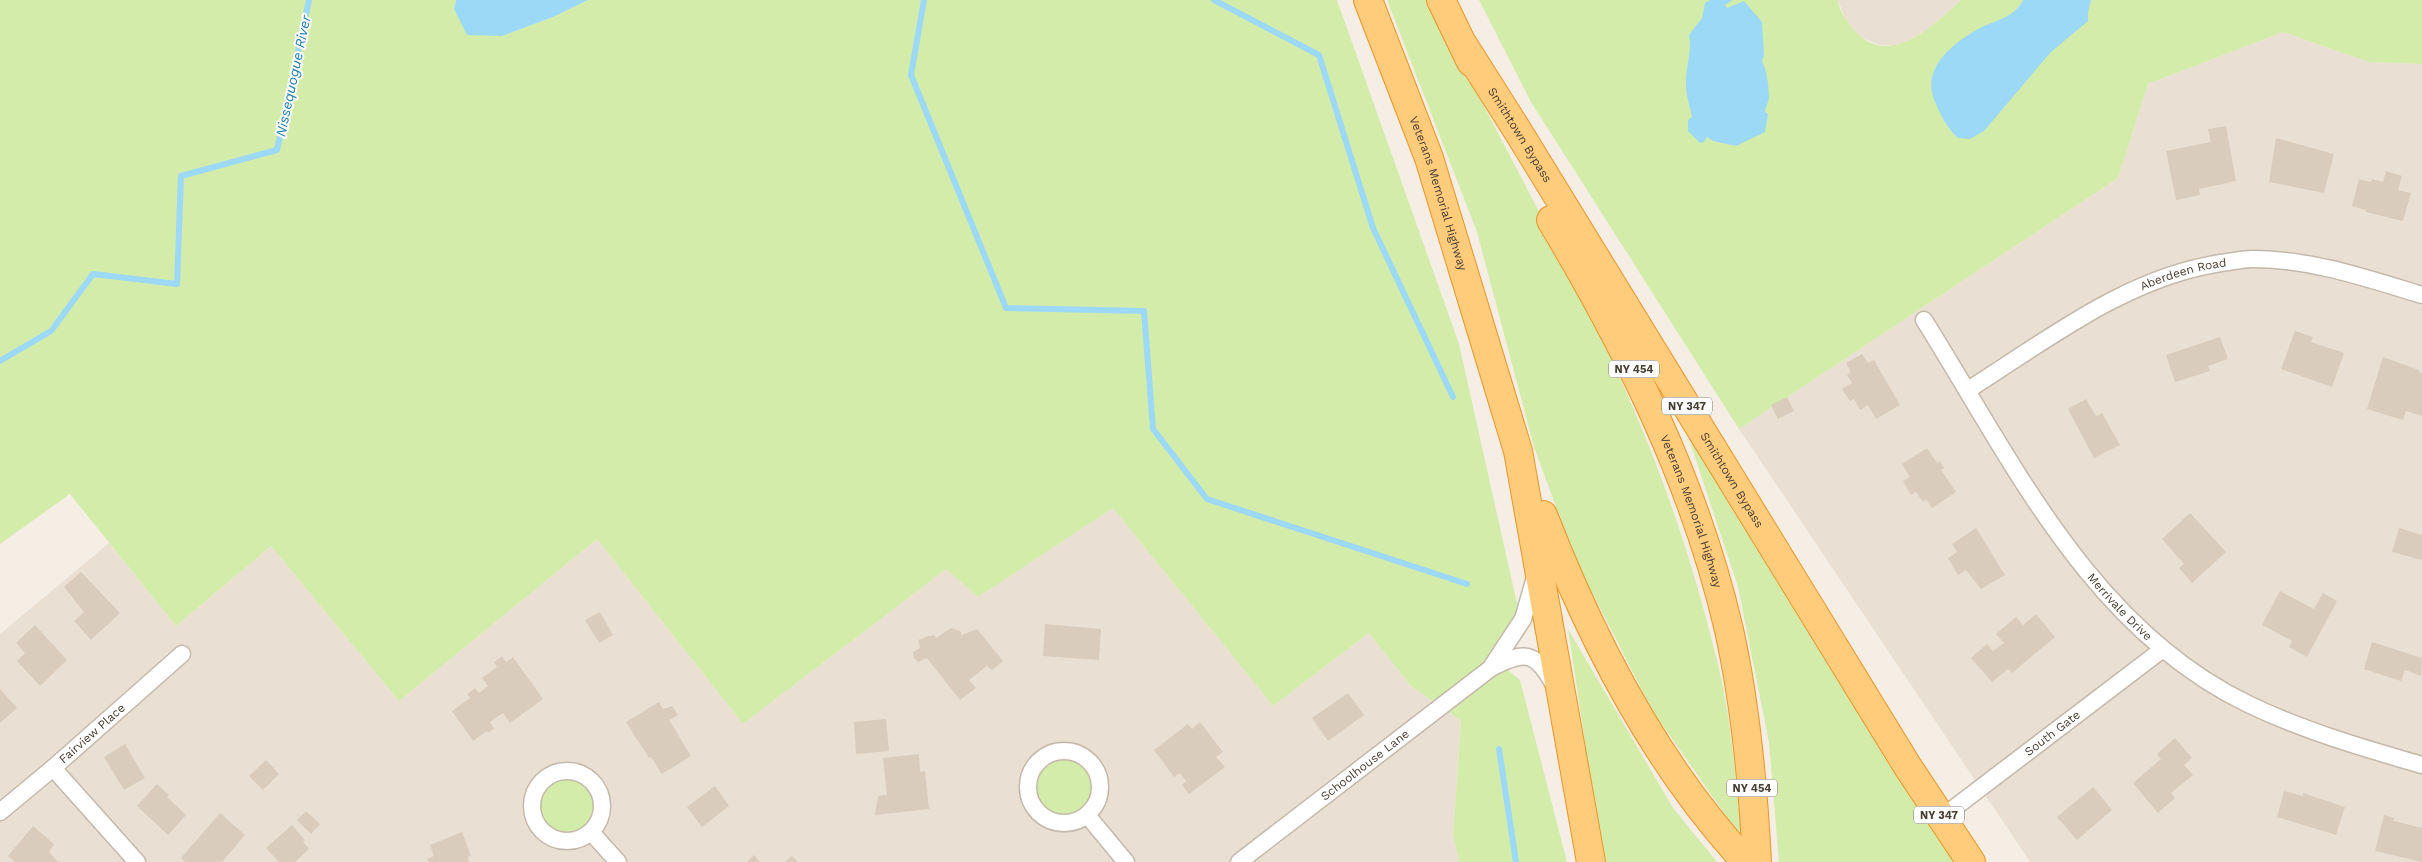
<svg xmlns="http://www.w3.org/2000/svg" width="2422" height="862" font-family="'Work Sans',sans-serif">
	<style>
		.residential { fill: #e9e0d3 }
		.green { fill: #d4ecaa }
		.water { fill: #9cd9f7 }
		.lines { fill: none; stroke-linecap: round; stroke-linejoin: round }
		.stream { stroke: #9cd9f7; stroke-width: 6 }
		.building { fill: #daccbc }
		.minor-casing { stroke: #c4b8aa; stroke-width: 19 }
		.trunk-casing { stroke: #eb9428; stroke-width: 30 }
		.minor { stroke: #fff; stroke-width: 16 }
		.trunk { stroke: #ffcc7c; stroke-width: 28 }
		.labels { text-anchor: middle; stroke-width: 4; stroke-linejoin: round; paint-order: stroke }
		.shield { fill: #fff; stroke: #7e7871; stroke-width: 1 }
		.shield-label { font-size: 11px; font-weight: bold; fill: #473e34 }
		.street-label { font-size: 12px; fill: #473e34; stroke: #fff }
		.water-label { font-size: 14px; font-style: italic; fill: #217dac; stroke: #fff }
	</style>
	<rect width="100%" height="100%" fill="#f4eee5"/>
	<!-- residential -->
	<g class="residential">
		<path d="M1838 0H1961L1930 28 1900 45H1880L1860 37 1846 22Z"/>
		<path d="M2283 32 2369 62 2422 64V862H2030L1739 429 2118 178 2148 84Z"/>
		<path d="M1113 508 1273 706 1369 633 1410 685 1461 721 1453 835 1459 862H0V634L109 543 176 626 271 546 399 701 597 539 743 724 946 569 978 597Z"/>
	</g>
	<!-- green -->
	<g class="green">
		<path d="M0 0H456L454 9 467 34 502 36 553 17 588 0H1337L1459 344 1518 608 1493 658 1520 680 1567 862H1459L1453 835 1461 721 1410 685 1369 633 1273 706 1113 508 978 597 946 569 743 724 597 539 399 701 271 546 176 626 70 494 0 544Z"/>
		<path d="M1387 0H1430C1497 137 1575 270 1634 410 1670 493 1698 581 1719 669 1732 724 1736 782 1742 839L1652 710 1576 561 1534 447 1477 232Z"/>
		<path d="M1479 0H1838C1839 11 1847 22 1854 30 1889 70 1934 25 1961 0H2422V64L2369 62 2283 32 2148 84 2118 178 1739 429 1531 102Z"/>
		<path d="M1688 436 1710 465 1961 862H1779L1769 742 1738 587Z"/>
		<path d="M1568 629 1673 808 1717 862H1603Z"/>
		<circle cx="1065" cy="788" r="28"/>
		<circle cx="567" cy="805" r="28"/>
	</g>
	<!-- water -->
	<g class="water">
		<path d="M456 0H588L553 17 502 36 467 35 454 9Z"/>
		<path d="M1710 0H1733L1725 5 1727 8 1744 1 1762 22 1764 55 1762 62C1767 69 1769 89 1769 97 1769 102 1765 107 1765 112L1768 114 1765 132 1736 146 1713 141 1707 137 1704 142 1700 143 1688 131V120L1692 117C1689 103 1685 93 1686 78 1687 64 1692 49 1689 35L1702 18 1705 3Z"/>
		<path d="M2023 0H2091L2088 13V21L2050 53 1984 131 1970 139 1958 138C1947 128 1941 116 1935 102 1920 68 1953 43 1980 28 1996 20 2014 18 2023 0Z"/>
	</g>
	<g class="lines">
		<!-- stream -->
		<g class="stream">
			<path d="M924 0 911 75 1006 308 1144 311 1153 429 1207 499 1467 584"/>
			<path d="M1214 0 1319 55 1373 228 1453 397"/>
			<path d="M0 361 51 331 93 274 177 284 181 176 277 150 309 0"/>
			<path d="M1499 749 1516 862"/>
		</g>
	</g>
	<!-- building -->
	<g class="building">
		<path d="M2226 126 2236 181 2199 189 2200 195 2176 200 2166 151 2211 142 2208 129Z"/>
		<path d="M2276 138 2334 154 2324 193 2269 182Z"/>
		<path d="M2386 171 2402 176 2398 190 2411 193 2403 221 2366 212V210L2352 206 2359 179 2371 182 2372 179 2383 182Z"/>
		<path d="M2295 331 2313 337 2311 342 2344 353 2332 387 2281 369Z"/>
		<path d="M2220 337 2228 359 2208 366 2210 371 2175 382 2166 355Z"/>
		<path d="M1862 354 1868 363 1874 360 1900 405 1876 419 1868 405 1860 410 1854 399 1850 401 1842 389 1852 383 1847 375 1851 372 1846 363Z"/>
		<path d="M2383 357 2419 370V372L2422 373V416L2406 411 2403 420 2367 409Z"/>
		<path d="M1787 397 1794 411 1778 419 1771 405Z"/>
		<path d="M2086 399 2096 416 2102 413 2120 445 2094 458 2068 409Z"/>
		<path d="M1927 448 1937 463 1940 461 1944 468 1941 470 1956 492 1932 508 1926 499 1923 502 1916 492 1911 495 1903 481 1910 477 1902 464Z"/>
		<path d="M2190 513 2226 552 2192 583 2179 568 2184 564 2162 539Z"/>
		<path d="M1976 528 2005 575 1981 589 1966 570 1958 575 1948 558 1957 552 1952 544Z"/>
		<path d="M2399 528 2422 535V560L2392 552Z"/>
		<path d="M81 572 120 613 91 640 74 621 84 612 64 587Z"/>
		<path d="M2280 591 2314 609 2323 593 2337 601 2307 657 2289 647 2292 641 2262 625Z"/>
		<path d="M600 612 613 635 599 643 585 620Z"/>
		<path d="M2036 614 2055 637 2012 673 2008 669 1992 682 1971 658 1987 644 1993 651 2004 643 1996 634 2016 617 2023 625Z"/>
		<path d="M1045 624 1101 629 1099 660 1043 656Z"/>
		<path d="M35 625 67 660 40 686 17 661 25 653 16 643Z"/>
		<path d="M951 628 960 631 962 635 977 629 1003 661 992 670 987 666 969 680 976 688 960 700 927 658 918 662 914 658 913 652 920 648 918 640 929 636 934 635 936 638Z"/>
		<path d="M2372 642 2422 658 2421 676 2405 670 2401 681 2364 669Z"/>
		<path d="M502 656 506 662 513 657 543 699 510 723 503 713 490 722 494 729 488 733 487 731 473 741 452 711 470 698 467 694 475 688 479 693 488 686 482 678 497 667 494 662Z"/>
		<path d="M0 689 17 708 0 723Z"/>
		<path d="M1348 693 1364 715 1328 741 1312 718Z"/>
		<path d="M659 702 663 709 672 706 678 715 669 720 691 756 662 774 651 757 649 758 626 722Z"/>
		<path d="M886 719 889 751 856 754 854 722Z"/>
		<path d="M1200 722 1223 752 1216 757 1225 767 1189 794 1182 785 1186 781 1180 773 1174 777 1154 750 1188 724 1192 729Z"/>
		<path d="M2175 738 2192 758 2184 765 2193 775 2171 793 2175 798 2158 813 2133 783 2161 759 2157 754Z"/>
		<path d="M125 744 145 778 124 790 104 757Z"/>
		<path d="M919 754 920 772 925 771 929 809 875 815 878 796 887 795 883 758Z"/>
		<path d="M266 760 279 774 263 790 249 776Z"/>
		<path d="M157 784 169 795 167 797 186 815 168 835 137 806Z"/>
		<path d="M715 786 729 806 702 827 687 807Z"/>
		<path d="M2093 787 2112 810 2077 840 2057 817Z"/>
		<path d="M2284 791 2303 796V793L2345 807 2336 835 2277 817Z"/>
		<path d="M306 811 320 824 311 834 297 820Z"/>
		<path d="M220 813 245 835 222 862H186L181 858Z"/>
		<path d="M2384 815 2394 818V821L2422 828V862L2375 851Z"/>
		<path d="M292 825 305 840 303 842 309 849 295 862H279L266 848Z"/>
		<path d="M33 826 54 844 49 852 58 862H15L8 856Z"/>
		<path d="M462 832 471 856 468 857 469 862H429L427 859 434 856 430 845Z"/>
		<path d="M754 855 760 862H747Z"/>
		<path d="M792 856 798 862H785Z"/>
	</g>
	<g class="lines">
		<defs>
			<g id="minor">
				<path id="s1" d="M1924 320C2012 460 2090 628 2248 704 2304 731 2363 748 2422 765"/>
				<path id="s2" d="M1968 390C2047 340 2127 277 2221 263 2231 262 2242 259 2252 259 2311 259 2366 278 2422 295"/>
				<path d="M1492 666 1523 619 1536 574"/>
				<circle cx="1064" cy="787" r="36"/>
				<path d="M53 768 137 862"/>
				<circle cx="567" cy="806" r="35"/>
				<path id="s3" d="M0 812 53 768 182 654"/>
				<path d="M1087 815 1126 862"/>
				<path id="s4" d="M1941 818 2163 649"/>
				<path d="M591 832 618 862"/>
				<path id="s5" d="M1239 862 1491 668C1524 651 1535 650 1554 685"/>
			</g>
			<g id="trunk">
				<path id="s6" d="M1368 0 1429 158 1518 451 1591 862"/>
				<path d="M1441 0 1471 62"/>
				<path id="s7" d="M1464 46 1519 133 1908 767 1971 862"/>
				<path id="s8" d="M1551 220C1628 349 1695 483 1729 630 1746 706 1753 784 1757 862"/>
				<path d="M1543 515C1591 639 1655 764 1746 862"/>
			</g>
		</defs>
		<!-- minor casing -->
		<use href="#minor" class="minor-casing"/>
		<!-- trunk casing -->
		<use href="#trunk" class="trunk-casing"/>
		<!-- minor -->
		<use href="#minor" class="minor"/>
		<!-- trunk -->
		<use href="#trunk" class="trunk"/>
	</g>
	<g class="labels">
		<!-- shield labels -->
		<g class="shield">
			<rect x="1609" y="360.5" width="50" height="17" rx="4"/>
			<rect x="1662" y="397.5" width="50" height="17" rx="4"/>
			<rect x="1727" y="779.5" width="50" height="17" rx="4"/>
			<rect x="1914" y="806.5" width="50" height="17" rx="4"/>
		</g>
		<g class="shield-label">
			<text x="1634" y="373">NY 454</text>
			<text x="1687" y="410">NY 347</text>
			<text x="1752" y="792">NY 454</text>
			<text x="1939" y="819">NY 347</text>
		</g>
		<!-- street labels -->
		<g class="street-label">
			<text dy="4" stroke="none"><textPath href="#s7" startOffset="105">Smithtown Bypass</textPath></text>
			<text dy="4" stroke="none"><textPath href="#s6" startOffset="206">Veterans Memorial Highway</textPath></text>
			<text dy="4" stroke="none"><textPath href="#s2" startOffset="246">Aberdeen Road</textPath></text>
			<text dy="4" stroke="none"><textPath href="#s7" startOffset="510">Smithtown Bypass</textPath></text>
			<text dy="4" stroke="none"><textPath href="#s8" startOffset="324">Veterans Memorial Highway</textPath></text>
			<text dy="4" stroke="none"><textPath href="#s1" startOffset="348">Merrivale Drive</textPath></text>
			<text dy="4" stroke="none"><textPath href="#s4" startOffset="140">South Gate</textPath></text>
			<text dy="4" stroke="none"><textPath href="#s3" startOffset="121">Fairview Place</textPath></text>
			<text dy="4" stroke="none"><textPath href="#s5" startOffset="159">Schoolhouse Lane</textPath></text>
		</g>
		<!-- water labels -->
		<g class="water-label">
			<text transform="translate(293 76) rotate(-78)" y="5">Nissequogue River</text>
		</g>
	</g>
</svg>
